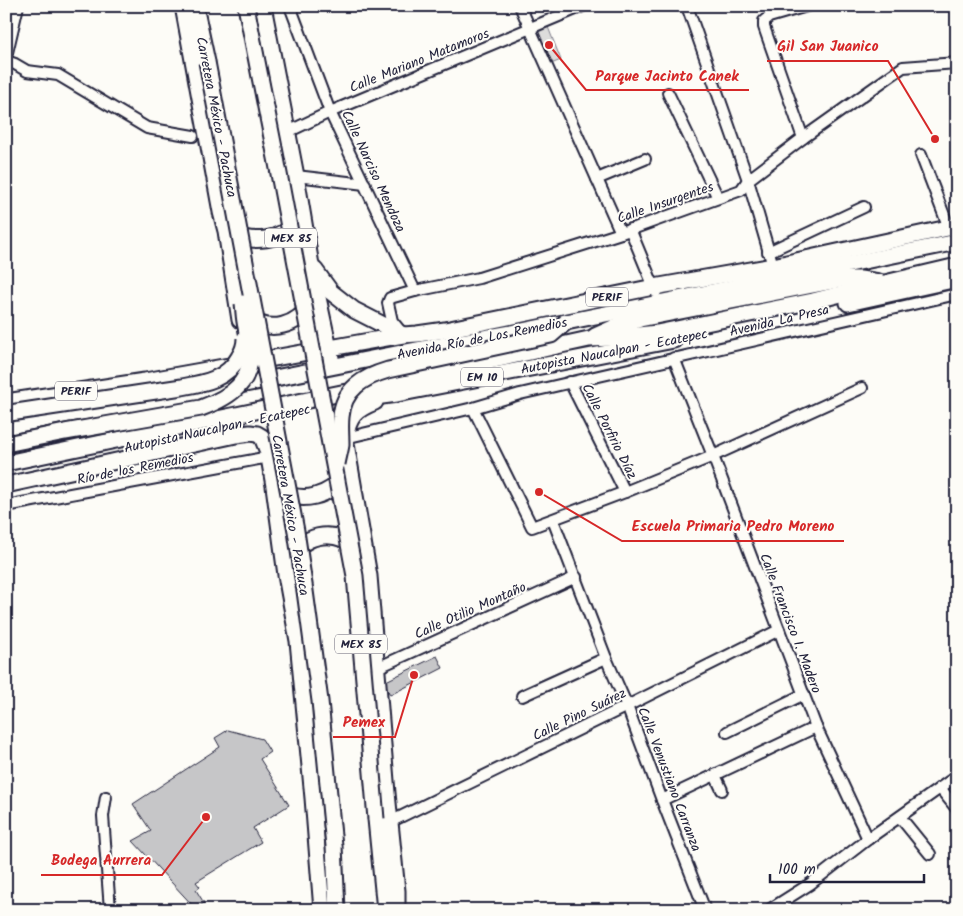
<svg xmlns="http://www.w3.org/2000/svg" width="963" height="916" font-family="Kalam,sans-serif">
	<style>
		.green { fill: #dddcdb; stroke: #807f8b }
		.building { fill: #c6c6c8; stroke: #22223b }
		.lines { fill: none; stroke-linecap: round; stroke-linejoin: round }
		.minor-casing { stroke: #22223b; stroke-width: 14 }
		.highway-casing { stroke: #22223b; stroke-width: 19 }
		.minor { stroke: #fdfcf7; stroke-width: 10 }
		.highway { stroke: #fdfcf7; stroke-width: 15 }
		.highway-bridge-casing { stroke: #22223b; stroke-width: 19; stroke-linecap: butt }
		.highway-bridge { stroke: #fdfcf7; stroke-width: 15 }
		.labels { text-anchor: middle; stroke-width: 4; stroke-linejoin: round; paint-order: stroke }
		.shield { fill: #fdfcf7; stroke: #646373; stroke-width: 1 }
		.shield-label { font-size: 12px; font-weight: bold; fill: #22223b }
		.street-label { font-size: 14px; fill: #22223b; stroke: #fdfcf7 }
		.leader { fill: none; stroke: #d62828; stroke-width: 2 }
		.callout-dot { fill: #d62828; stroke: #fdfcf7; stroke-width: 2 }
		.callout-label { font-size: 15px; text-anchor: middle; font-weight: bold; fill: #d62828; stroke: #fdfcf7; stroke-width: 4; stroke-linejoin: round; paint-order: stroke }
	</style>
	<rect width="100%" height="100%" fill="#fdfcf7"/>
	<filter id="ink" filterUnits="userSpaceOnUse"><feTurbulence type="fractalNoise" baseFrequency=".02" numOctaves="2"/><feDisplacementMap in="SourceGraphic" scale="10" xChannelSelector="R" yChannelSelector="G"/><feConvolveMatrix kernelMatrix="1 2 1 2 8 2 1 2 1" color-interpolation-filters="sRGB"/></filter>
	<g filter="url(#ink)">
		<!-- green -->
		<path class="green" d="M548 27 561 60 551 64 538 30Z"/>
		<!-- building -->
		<g class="building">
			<path d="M437 656 443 668 390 695 384 682Z"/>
			<path d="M228 730 262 739 270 752 260 759 289 805 253 828 261 842 196 882 200 887 196 890 204 903 196 909 133 841 151 831 133 804 220 747 215 738Z"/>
		</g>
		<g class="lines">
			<defs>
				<g id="minor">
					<path d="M290 6 330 112 415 291"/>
					<path d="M520 6 621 233"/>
					<path d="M687 6 748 180 773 266"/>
					<path d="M6 57 18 6"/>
					<path d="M6 61 15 64 27 71 58 75 147 128 193 136"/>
					<path d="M668 93 718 198"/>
					<path d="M294 129 330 112 583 6"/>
					<path d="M803 138 764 27V21L769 17 807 6"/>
					<path d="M921 155 949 228"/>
					<path d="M296 176 365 184"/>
					<path d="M597 179 645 159"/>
					<path d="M630 229 656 292"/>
					<path d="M768 252 864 207"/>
					<path d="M401 332 392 321 388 303 390 298 415 291 479 278 621 233 741 190 748 180 803 138 903 67 957 63"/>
					<path d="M674 358 713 456 816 727 868 839"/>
					<path d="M570 382 625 492"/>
					<path d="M473 408 532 527 625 492 713 456 862 388"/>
					<path d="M345 438 473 408 520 394 957 294"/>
					<path d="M6 506 269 457"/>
					<path d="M553 520 606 658 627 706 662 800 705 910"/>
					<path d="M377 668 576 577"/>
					<path d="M522 696 606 658"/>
					<path d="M727 732 804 694"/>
					<path d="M715 775 722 790"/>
					<path d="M940 788 957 809"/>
					<path d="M106 797 103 816 110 910"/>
					<path d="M662 800 816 727"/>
					<path d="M900 817 930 854"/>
					<path d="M390 822 627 706 779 630"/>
					<path d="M769 910 810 884 868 839 957 776"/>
				</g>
				<g id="highway">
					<path d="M183 6 221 212 226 231 240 320"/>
					<path d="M195 6 207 62"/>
					<path d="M263 6 296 176 311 265 331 358"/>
					<path d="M230 233C253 244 281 242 296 220"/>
					<path d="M315 270 331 292 354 310 403 335"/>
					<path d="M848 303 957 279"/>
					<path d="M248 316C269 335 298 326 311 303"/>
					<path d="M595 336 615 327 640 319 843 279H860L879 282"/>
					<path d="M345 401 397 394 674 340"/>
					<path d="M6 402 145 381 403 335 417 334 445 330 654 287 773 266 957 226"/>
					<path d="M375 402C355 410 349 416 345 438L369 576 387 793 397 891V910"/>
					<path d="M6 427 69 414 180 397 411 351 522 331 957 242"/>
					<path d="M6 463 380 385 589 339 612 338 657 333 813 301 885 283 957 266"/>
					<path d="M6 485 236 435 250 433 257 434 262 437 268 452 274 486 286 575 298 641 313 798 322 910"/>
					<path d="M280 490C302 505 329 496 345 476"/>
					<path d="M292 556C306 532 338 529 357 549"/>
					<path d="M376 819 385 910"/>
					<path d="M334 846 337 910"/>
				</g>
			</defs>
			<!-- minor casing -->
			<use href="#minor" class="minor-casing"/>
			<!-- highway casing -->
			<use href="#highway" class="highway-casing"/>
			<!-- minor -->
			<use href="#minor" class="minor"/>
			<!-- highway -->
			<use href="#highway" class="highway"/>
			<defs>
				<g id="highway-bridge">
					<path d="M246 6 276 158 355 576 376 819"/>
					<path d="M207 62 296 531 305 591 320 701 334 846"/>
					<path d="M10 413 182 387C205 383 227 379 239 357 243 351 245 345 245 338"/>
					<path d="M6 444 65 432 201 408C231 397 254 382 250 346 249 340 247 333 246 327 244 319 244 311 243 303"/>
					<path d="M337 464C338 458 340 451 341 445 341 435 340 426 341 417 343 389 364 377 388 370L551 335 566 322"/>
				</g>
			</defs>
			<!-- highway-bridge casing -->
			<use href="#highway-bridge" class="highway-bridge-casing"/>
			<!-- highway-bridge -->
			<use href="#highway-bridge" class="highway-bridge"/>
		</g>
	</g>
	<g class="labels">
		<!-- shield labels -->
		<g class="shield">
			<rect x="265" y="228.5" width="52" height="19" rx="4"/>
			<rect x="586" y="287.5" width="42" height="19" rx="4"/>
			<rect x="461" y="367.5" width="42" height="19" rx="4"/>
			<rect x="55" y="381.5" width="42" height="19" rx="4"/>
			<rect x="335" y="634.5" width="52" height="19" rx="4"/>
		</g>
		<g class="shield-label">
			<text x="291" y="242">MEX 85</text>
			<text x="607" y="301">PERIF</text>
			<text x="482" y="381">EM 10</text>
			<text x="76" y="395">PERIF</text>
			<text x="361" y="648">MEX 85</text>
		</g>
		<!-- street labels -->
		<g class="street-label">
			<text transform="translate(419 60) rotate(-22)" y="5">Calle Mariano Matamoros</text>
			<text transform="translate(217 117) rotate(79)" y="5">Carretera México - Pachuca</text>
			<text transform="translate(374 171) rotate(65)" y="5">Calle Narciso Mendoza</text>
			<text transform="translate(665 202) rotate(-19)" y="5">Calle Insurgentes</text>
			<text transform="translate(779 320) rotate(-13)" y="5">Avenida La Presa</text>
			<text transform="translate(482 338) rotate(-11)" y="5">Avenida Río de Los Remedios</text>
			<text transform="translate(614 351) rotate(-11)" y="5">Autopista Naucalpan - Ecatepec</text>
			<text transform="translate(217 428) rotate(-12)" y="5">Autopista Naucalpan - Ecatepec</text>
			<text transform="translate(610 431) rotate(63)" y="5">Calle Porfirio Díaz</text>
			<text transform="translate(135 468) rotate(-11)" y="5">Río de los Remedios</text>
			<text transform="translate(291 515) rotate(80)" y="5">Carretera México - Pachuca</text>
			<text transform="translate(470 610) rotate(-24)" y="5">Calle Otilio Montaño</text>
			<text transform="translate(791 623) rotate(69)" y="5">Calle Francisco I. Madero</text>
			<text transform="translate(579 714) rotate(-26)" y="5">Calle Pino Suárez</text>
			<text transform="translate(670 779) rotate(69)" y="5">Calle Venustiano Carranza</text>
		</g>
	</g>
	<!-- callouts -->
	<path class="leader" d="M935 139L888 61H767M549 45L586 90H749M539 492L622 541H844M414 675L395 737H333M206 817L162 875H41"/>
	<g class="callout-dot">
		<circle cx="935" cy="139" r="5"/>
		<circle cx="549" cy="45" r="5"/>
		<circle cx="539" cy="492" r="5"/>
		<circle cx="414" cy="675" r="5"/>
		<circle cx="206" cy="817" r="5"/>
	</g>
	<g class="callout-label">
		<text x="828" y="51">Gil San Juanico</text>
		<text x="667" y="81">Parque Jacinto Canek</text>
		<text x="733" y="531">Escuela Primaria Pedro Moreno</text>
		<text x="364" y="727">Pemex</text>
		<text x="101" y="865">Bodega Aurrera</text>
	</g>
	<!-- margin -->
	<rect width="963" height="916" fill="none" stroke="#fdfcf7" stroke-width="25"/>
	<rect x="12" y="12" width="938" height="891" fill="none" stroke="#22223b" stroke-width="2" filter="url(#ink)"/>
	<!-- scale -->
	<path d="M770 874v8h154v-8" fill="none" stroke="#22223b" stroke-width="2.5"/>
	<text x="778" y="874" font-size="15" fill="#22223b" stroke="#fdfcf7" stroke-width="4" paint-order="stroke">100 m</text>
</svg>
